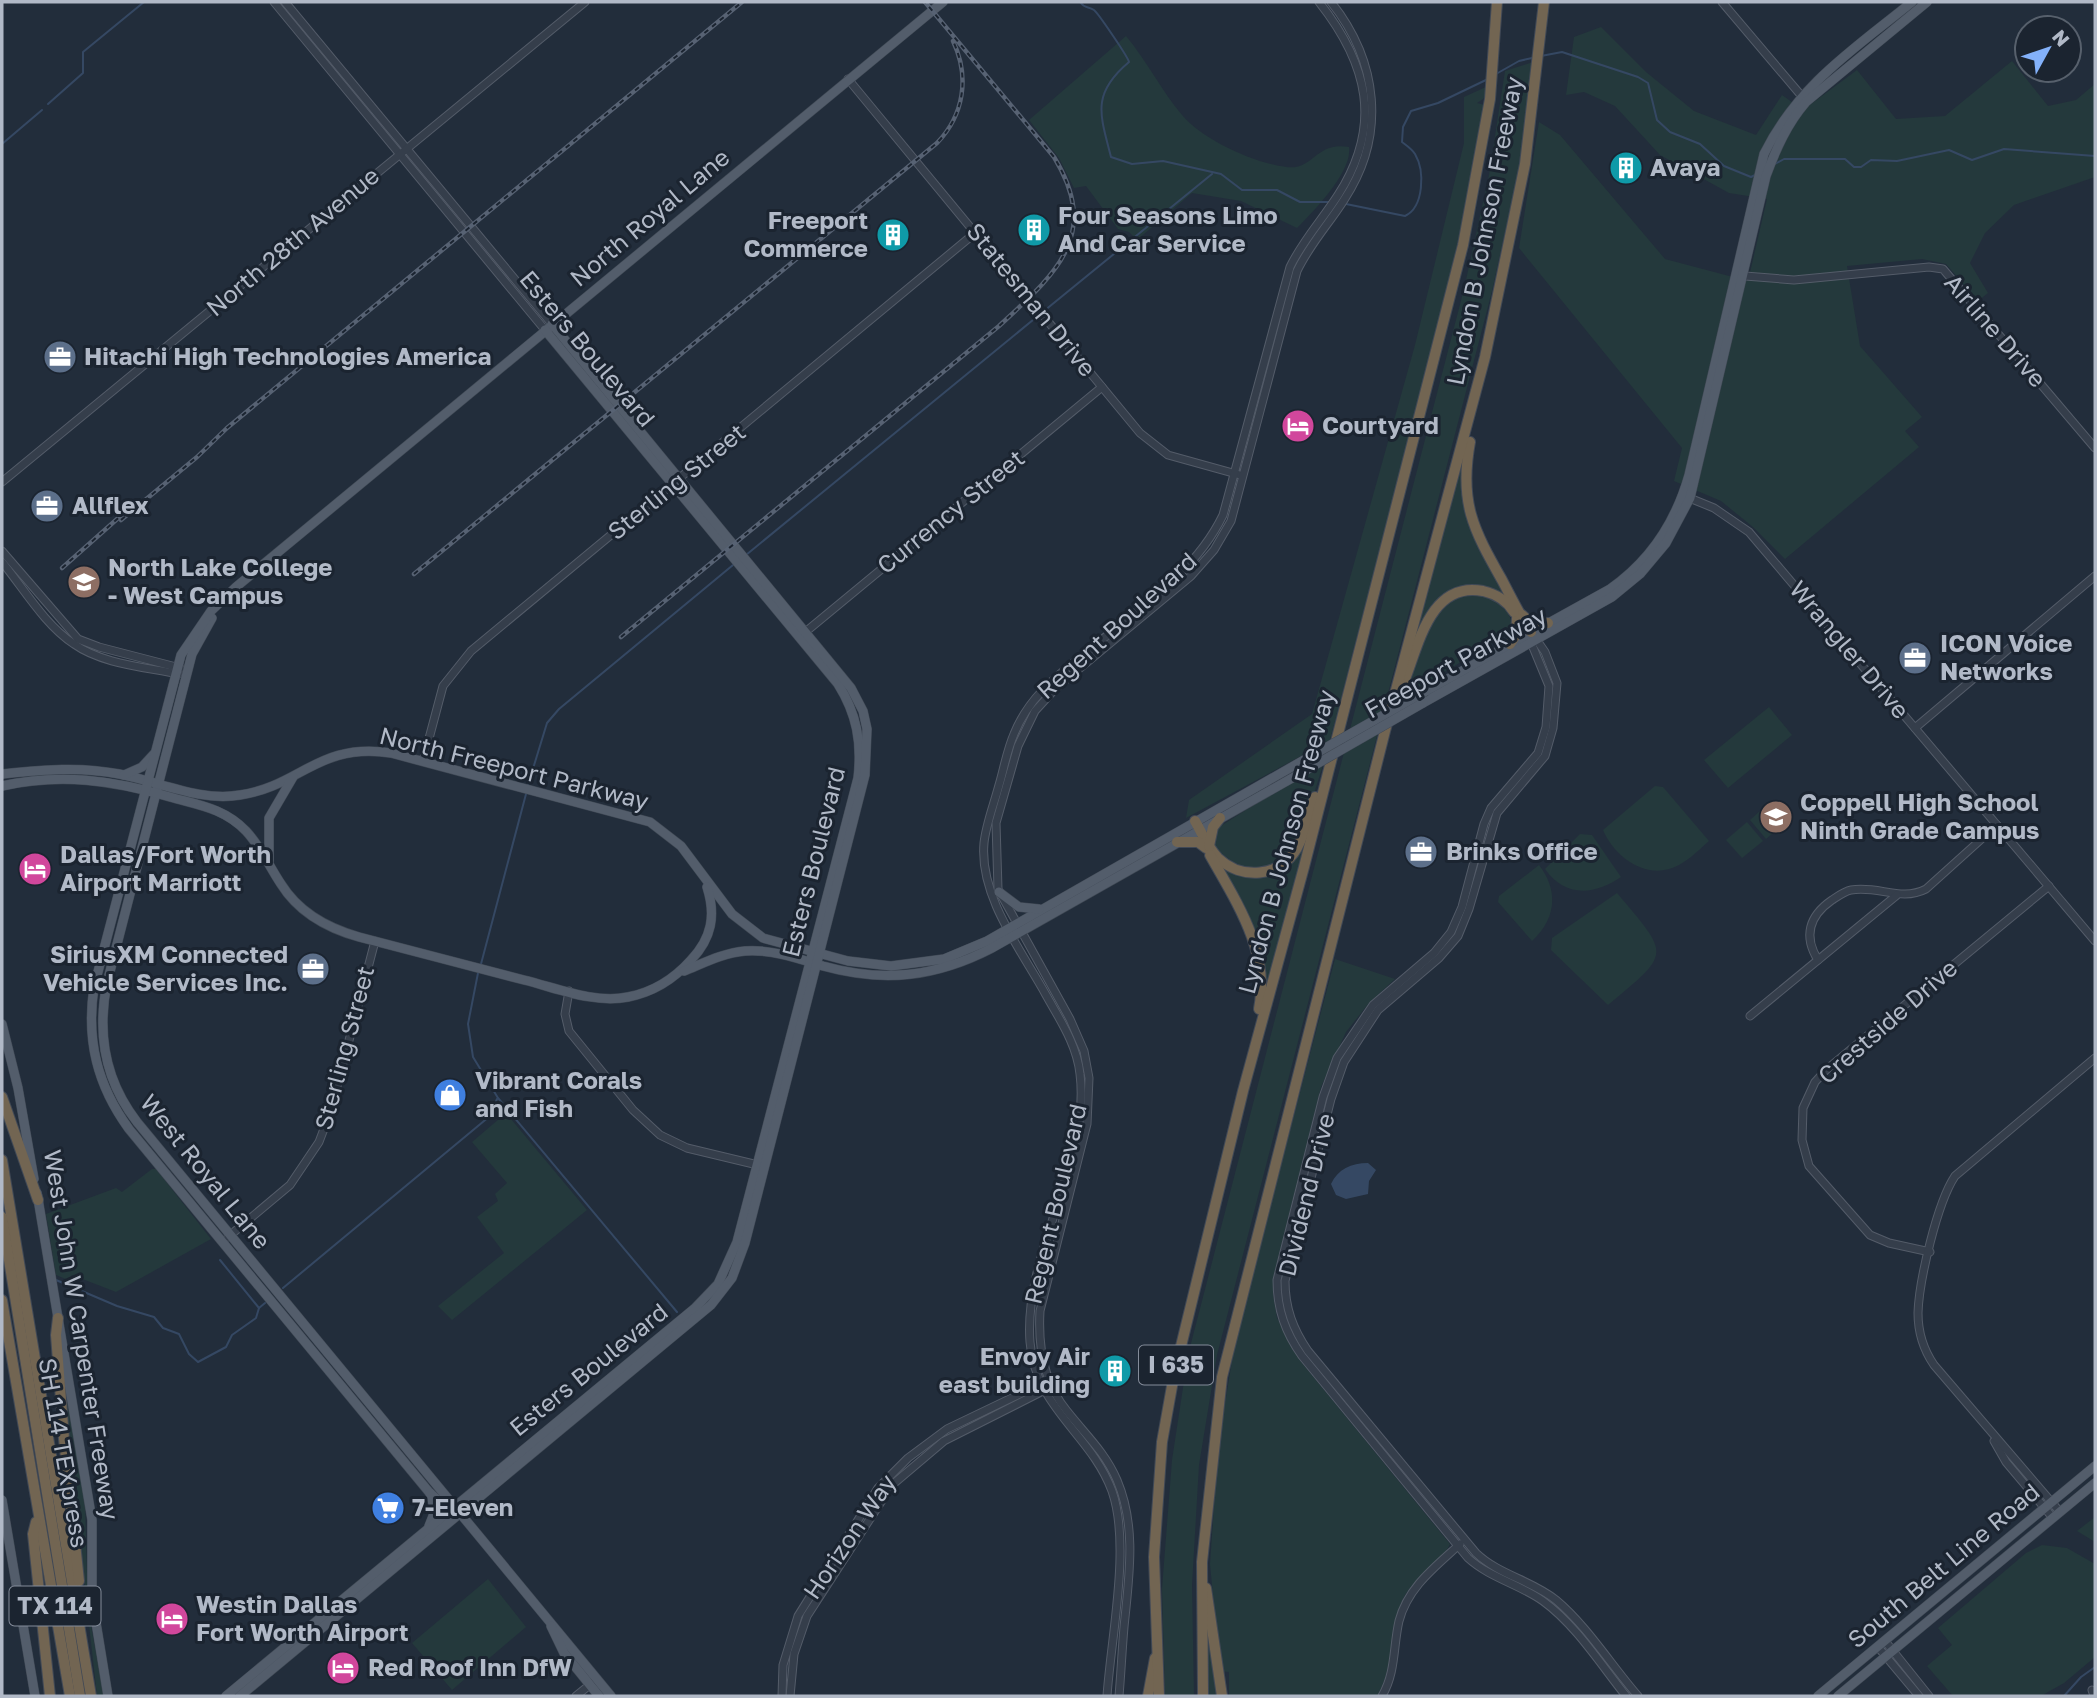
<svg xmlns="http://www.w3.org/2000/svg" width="2097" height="1698" font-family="'Golos Text',sans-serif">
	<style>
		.green { fill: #24393c }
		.water { fill: #354863 }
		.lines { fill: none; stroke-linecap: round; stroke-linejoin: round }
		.stream { stroke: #354863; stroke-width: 2 }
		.minor-casing { stroke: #545c69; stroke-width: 9 }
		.major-casing { stroke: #3f4854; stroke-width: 10 }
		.highway-casing { stroke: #414956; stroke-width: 12 }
		.minor { stroke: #353e4b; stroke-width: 7 }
		.major { stroke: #535d6b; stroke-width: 9 }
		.highway { stroke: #726552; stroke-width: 10 }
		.rail-casing { stroke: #576273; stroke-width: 4.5 }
		.rail { stroke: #1b2430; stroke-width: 2; stroke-dasharray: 5; stroke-linecap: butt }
		.major-bridge-casing { stroke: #3f4854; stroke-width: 10; stroke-linecap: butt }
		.major-bridge { stroke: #535d6b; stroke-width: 9 }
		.labels { text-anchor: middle; stroke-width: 6; stroke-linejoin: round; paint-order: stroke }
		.shield { fill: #1b2430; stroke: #848c9a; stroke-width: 2 }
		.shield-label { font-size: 23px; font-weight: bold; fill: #b1b9c7 }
		.poi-label { font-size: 24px; font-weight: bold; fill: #b1b9c7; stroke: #1b2430; text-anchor: start }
		.street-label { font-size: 24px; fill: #b1b9c7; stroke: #1b2430 }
	</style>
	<rect width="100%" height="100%" fill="#222d3b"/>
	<!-- green -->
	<g class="green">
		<path d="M1601 27 1646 72 1694 111 1756 135 1782 95 1803 110 1857 70 1896 119 1945 116 2012 61 2048 106 2076 100 2095 84V177L2014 205 1985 233 1970 263 1988 293 1978 301 1946 264 1922 259 1847 266 1860 346 1922 417 1905 431 1919 447 1785 559 1753 527 1721 501 1674 481 1682 448 1519 248 1539 122 1560 135 1665 259 1748 281 1767 199 1729 193 1660 155 1615 106 1584 92 1566 95 1574 37Z"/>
		<path d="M1126 36C1147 61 1161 90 1182 115 1203 140 1254 163 1286 167 1314 171 1315 141 1349 147 1353 171 1313 212 1297 228L1241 201 1192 193 1137 240 1129 232 1118 229 1086 186 1074 188 1059 158 1029 120Z"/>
		<path d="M1533 62 1521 160 1492 291 1217 1355 1199 1465 1192 1585 1194 1696H1165L1162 1589 1172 1460 1188 1355 1464 289 1489 175 1505 71Z"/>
		<path d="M1488 86 1486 97 1477 103 1485 105C1453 291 1400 473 1352 655 1343 691 1308 835 1287 855 1261 878 1235 869 1214 846L1216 829 1309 770 1301 756 1186 818 1189 800 1312 714 1415 345 1464 143V97Z"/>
		<path d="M1461 463 1465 514 1515 609 1505 599 1464 588 1417 632Z"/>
		<path d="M1480 594C1496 601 1514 610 1512 631L1408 694C1417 664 1422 607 1458 595 1464 593 1473 595 1480 594Z"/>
		<path d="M1769 707 1792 735 1728 788 1704 760Z"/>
		<path d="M1655 786 1663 787 1709 841C1700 849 1690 859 1679 865 1648 882 1615 858 1603 830Z"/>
		<path d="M1770 802 1787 821 1766 839 1750 820Z"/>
		<path d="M1747 822 1763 841 1742 858 1726 840Z"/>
		<path d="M1308 831 1265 999 1264 967 1215 861 1270 873Z"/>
		<path d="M1580 834 1592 835 1621 877C1595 895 1565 898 1545 869Z"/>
		<path d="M1539 865C1559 891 1556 919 1532 941L1498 902 1499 896Z"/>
		<path d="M1617 893C1670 956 1672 952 1608 1005L1551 950 1552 938Z"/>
		<path d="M1335 959 1395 979 1369 1003 1346 1032 1321 1087 1274 1275 1273 1294 1277 1318 1302 1363 1450 1544C1442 1562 1416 1575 1404 1597 1388 1629 1396 1665 1377 1696H1229V1672L1220 1671 1210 1564 1218 1447 1236 1336Z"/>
		<path d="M506 1113 587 1210 452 1320 438 1306 504 1253 477 1217 498 1201 495 1194 507 1183 472 1142Z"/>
		<path d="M152 1169H156L211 1239 116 1292 72 1275 68 1280 56 1275 46 1214 116 1188 122 1192Z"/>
		<path d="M65 1384 85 1500 88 1610 104 1696H97L66 1418Z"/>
		<path d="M2095 1517V1542L2077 1531Z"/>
		<path d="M2042 1545 2067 1548 2095 1564V1657L2064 1683 2041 1696H1953L1927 1666 1952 1645 1938 1628 2026 1553Z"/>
		<path d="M488 1579 526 1627 452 1690 412 1643Z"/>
		<path d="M1207 1625 1218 1696H1208Z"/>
	</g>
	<!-- water -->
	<path class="water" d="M1368 1163 1376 1170 1369 1181 1368 1194 1346 1199 1336 1195 1331 1184C1338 1169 1351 1163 1368 1163Z"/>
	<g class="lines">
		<!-- stream -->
		<g class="stream">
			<path d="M1080 2C1085 9 1088 6 1094 10 1098 13 1128 57 1129 62 1091 94 1100 114 1111 157L1132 164 1163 161 1221 174 1242 190H1277L1300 202H1330"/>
			<path d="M1541 56 1562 52 1638 77 1648 83 1657 120 1670 132 1700 144 1724 166 1751 177 1755 175"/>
			<path d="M1496 74 1519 61 1532 58"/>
			<path d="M48 104 83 73V52L144 2"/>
			<path d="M2 144 42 110"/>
			<path d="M1775 164 1784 159H1845L1854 167H1861L1871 160 1897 161 1949 150 1972 160 2004 149 2095 156"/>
			<path d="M1346 204 1405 216C1424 207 1425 171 1415 154 1412 149 1406 145 1402 142L1403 127 1411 111 1438 103 1488 79"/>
			<path d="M1044 311 1212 174"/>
			<path d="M746 555 1039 315"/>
			<path d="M528 785 547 723 559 709 733 565"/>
			<path d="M481 964 526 794"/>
			<path d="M478 973 468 1024 473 1057 498 1098 677 1312"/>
			<path d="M220 1260 259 1308"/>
			<path d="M56 1280 117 1306 154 1317 163 1328 179 1334 189 1354 198 1362 226 1347 232 1335 256 1318 259 1308 265 1303"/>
			<path d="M283 1288 490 1116 497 1099"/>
			<path d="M2064 1696 2081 1677 2095 1667"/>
		</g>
		<defs>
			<g id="minor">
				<path d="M274 2 545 330"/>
				<path d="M285 2 552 324"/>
				<path d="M1722 2 1805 100"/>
				<path d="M848 79 1140 433 1168 455 1240 475"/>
				<path d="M1745 276 1794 280 1929 267 1943 269 2095 448"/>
				<path d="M2 482 585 2"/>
				<path d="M1687 497 1714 508 1749 532 2095 941"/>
				<path d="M2 551 78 639 99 647 180 668"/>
				<path d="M2 562C24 589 45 625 74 644 102 664 145 667 178 674"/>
				<path d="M803 634 1102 387"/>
				<path d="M1534 636 1545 652 1557 683 1553 728 1545 756 1497 813 1469 909 1458 936 1439 958 1378 1010 1344 1062 1331 1099 1285 1281C1285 1308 1293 1329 1308 1351L1476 1553C1499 1575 1531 1580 1556 1600 1587 1626 1611 1665 1638 1696"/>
				<path d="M1530 640 1549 686 1546 727 1538 753 1491 808 1484 824 1462 907 1451 932 1434 953 1373 1005 1337 1058 1323 1097 1277 1280C1277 1309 1285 1332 1302 1356L1468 1558C1490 1578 1519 1584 1543 1601 1576 1625 1601 1665 1626 1696"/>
				<path d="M1915 728 2095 576"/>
				<path d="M423 761 443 686 471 651 975 233"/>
				<path d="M1818 960C1803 936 1809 916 1832 900 1838 896 1845 891 1851 890 1878 885 1901 902 1926 889L1997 825"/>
				<path d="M569 991 565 1014 569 1031 633 1110 660 1135 687 1148 762 1166"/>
				<path d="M1750 1016 1897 895"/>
				<path d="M228 1237 290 1185 319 1142 330 1113 375 941"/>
				<path d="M1930 1252 1889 1243 1870 1235 1809 1166 1802 1140 1803 1108 1815 1082 1826 1070 2049 886"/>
				<path d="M1994 1441 2006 1462 2053 1518"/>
				<path d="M2060 1512 1934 1365C1923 1349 1918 1333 1918 1313 1919 1281 1937 1203 1955 1176L2095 1058"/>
				<path d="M1885 1641 1929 1696"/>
				<path d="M1878 1647 1919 1696"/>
				<path d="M2092 1690 2094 1696"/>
				<path d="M576 1696 592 1683"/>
				<path d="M782 1696 783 1665 798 1616 878 1488 908 1458 947 1429 1045 1382"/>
				<path d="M790 1696 794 1654 807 1616 892 1485 944 1441 1045 1390"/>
				<path d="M1107 1696C1111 1637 1131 1545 1112 1491 1091 1434 1035 1408 1030 1342 1023 1254 1091 1161 1080 1074 1077 1045 1060 1020 1046 995 1022 951 979 897 984 843 986 824 994 804 999 785 1004 768 1007 750 1014 734 1028 699 1054 678 1083 655 1133 613 1194 575 1223 515L1290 267C1303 240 1322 220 1338 195 1383 125 1368 64 1319 2"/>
				<path d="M1119 1696C1121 1673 1122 1650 1124 1627 1129 1577 1137 1527 1117 1480 1105 1452 1085 1434 1067 1411 1043 1382 1038 1346 1040 1311L1087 1124 1089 1078 1084 1051 1070 1019 998 889 996 823 1018 746 1035 711 1056 688 1191 576 1214 550 1231 521 1297 271C1310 244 1328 225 1344 200 1387 135 1378 61 1331 2"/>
				<path d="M1382 1696C1396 1672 1393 1647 1399 1621 1408 1587 1435 1567 1460 1544"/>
			</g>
			<g id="major">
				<path d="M212 618 192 654 107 983C97 1033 105 1081 137 1122L611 1696"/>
				<path d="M1426 691 1610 589C1650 561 1676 521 1689 475L1764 154C1798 85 1854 49 1912 2"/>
				<path d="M1423 703 1612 597 1640 574 1666 543 1690 498 1766 176C1776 149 1787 124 1806 102L1927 2"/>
				<path d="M2 774C42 770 79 766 119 774 158 781 199 802 240 795 301 786 318 742 391 753L650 822 681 846 732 914 763 938 848 961 891 966 944 959 987 941 1304 760"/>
				<path d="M124 775 142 767 154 754"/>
				<path d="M2 786C60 773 113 780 170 797 198 805 224 808 246 831 261 847 269 866 281 884 299 913 327 928 359 937 414 951 469 966 524 980 557 988 594 1004 628 997 654 992 674 979 691 960 712 938 716 915 707 887"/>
				<path d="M269 861V818L293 777"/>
				<path d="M999 892 1019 907 1039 909"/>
				<path d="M684 971C704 963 723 953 745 951 771 949 797 958 823 966 884 983 936 977 992 948L1301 773"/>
				<path d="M2 1024 18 1088 34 1179"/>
				<path d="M37 1193 92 1520V1598L108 1696"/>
				<path d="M2 1500 35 1696"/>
				<path d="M460 1512 450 1511 429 1492 129 1129C97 1085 86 1040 94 987L181 655 211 611 236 587 943 2"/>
				<path d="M429 1526 435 1511 430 1493"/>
				<path d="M551 1626 564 1653 599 1696"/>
				<path d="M226 1696 695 1308 718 1284 737 1242 858 778C862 743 857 714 838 684L545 330"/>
				<path d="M240 1696 711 1305 732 1278 745 1243 865 775 867 729 863 711 851 688 552 324"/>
				<path d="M1818 1696 2095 1466"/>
				<path d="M1838 1696 2095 1483"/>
			</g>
			<g id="highway">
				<path d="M1470 442C1459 502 1473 529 1502 580 1511 597 1520 616 1531 632"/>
				<path d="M1522 615 1530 622 1548 623"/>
				<path d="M1510 644 1516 635 1517 618"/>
				<path d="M1405 679C1419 643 1431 581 1483 591 1496 594 1507 601 1514 612"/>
				<path d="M1195 821C1202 833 1208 848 1218 858 1241 880 1280 878 1297 848 1305 833 1309 814 1315 797"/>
				<path d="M1177 842H1198L1206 848"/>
				<path d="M1209 846 1213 827 1220 818"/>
				<path d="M1210 855C1237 903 1270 952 1259 1009"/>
				<path d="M2 1097 38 1200"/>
				<path d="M2 1160 91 1696"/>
				<path d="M2 1217 80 1696"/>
				<path d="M2 1300 70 1696"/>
				<path d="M58 1318 56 1335 64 1439 79 1581"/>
				<path d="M36 1522 33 1534 50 1696"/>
				<path d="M1206 1588 1222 1696"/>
				<path d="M1148 1696 1155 1658"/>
				<path d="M1159 1696 1154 1557 1162 1442 1174 1375 1243 1091 1304 867 1463 245 1490 99 1497 2"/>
				<path d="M1203 1696 1202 1562 1222 1377 1385 731 1485 357 1525 164 1544 2"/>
			</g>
		</defs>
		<!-- minor casing -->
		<use href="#minor" class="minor-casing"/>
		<!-- major casing -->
		<use href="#major" class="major-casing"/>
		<!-- highway casing -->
		<use href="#highway" class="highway-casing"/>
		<!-- minor -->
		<use href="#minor" class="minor"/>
		<!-- major -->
		<use href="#major" class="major"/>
		<!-- highway -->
		<use href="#highway" class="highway"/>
		<defs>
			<g id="rail">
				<path d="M121 520 197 457 227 428 742 2"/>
				<path d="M62 568 125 512"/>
				<path d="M414 574 937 143C964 115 970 77 953 41"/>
				<path d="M621 637 999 326C1055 274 1102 236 1054 157L925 2"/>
			</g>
		</defs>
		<!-- rail casing -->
		<use href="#rail" class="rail-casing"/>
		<!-- rail -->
		<use href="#rail" class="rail"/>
		<defs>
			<g id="major-bridge">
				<path d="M1304 760 1426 691"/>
				<path d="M1301 773 1423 703"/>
			</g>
		</defs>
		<!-- major-bridge casing -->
		<use href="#major-bridge" class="major-bridge-casing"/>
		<!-- major-bridge -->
		<use href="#major-bridge" class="major-bridge"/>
	</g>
	<!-- icons -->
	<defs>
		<symbol id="building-disc" viewBox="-11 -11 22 22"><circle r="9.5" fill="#0f9aa8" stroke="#1b2430"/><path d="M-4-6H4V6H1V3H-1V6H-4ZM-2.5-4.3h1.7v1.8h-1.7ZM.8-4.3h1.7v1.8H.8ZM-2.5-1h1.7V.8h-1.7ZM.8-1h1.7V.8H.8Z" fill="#fff"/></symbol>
		<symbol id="office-disc" viewBox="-11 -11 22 22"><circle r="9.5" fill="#5c6f8a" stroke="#1b2430"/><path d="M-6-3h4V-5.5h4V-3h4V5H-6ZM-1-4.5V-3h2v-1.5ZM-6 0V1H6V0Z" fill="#fff"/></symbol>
		<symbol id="hotel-disc" viewBox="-11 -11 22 22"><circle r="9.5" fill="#d1479c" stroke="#1b2430"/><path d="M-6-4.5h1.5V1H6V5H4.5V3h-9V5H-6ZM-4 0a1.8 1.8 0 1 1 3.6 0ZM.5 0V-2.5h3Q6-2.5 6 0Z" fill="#fff"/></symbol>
		<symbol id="university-disc" viewBox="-11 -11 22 22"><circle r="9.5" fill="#8d6e63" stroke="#1b2430"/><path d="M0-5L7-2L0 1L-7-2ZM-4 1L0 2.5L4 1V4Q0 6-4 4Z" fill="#fff"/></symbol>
		<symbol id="school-disc" viewBox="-11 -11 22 22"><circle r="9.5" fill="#8d6e63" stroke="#1b2430"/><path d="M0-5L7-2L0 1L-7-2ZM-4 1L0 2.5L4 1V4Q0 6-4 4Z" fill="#fff"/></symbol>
		<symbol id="shop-disc" viewBox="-11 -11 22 22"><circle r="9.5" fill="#3f7fe0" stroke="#1b2430"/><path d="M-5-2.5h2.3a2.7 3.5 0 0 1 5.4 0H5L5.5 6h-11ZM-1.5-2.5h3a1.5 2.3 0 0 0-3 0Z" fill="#fff"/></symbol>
		<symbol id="supermarket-disc" viewBox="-11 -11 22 22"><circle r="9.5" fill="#3f7fe0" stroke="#1b2430"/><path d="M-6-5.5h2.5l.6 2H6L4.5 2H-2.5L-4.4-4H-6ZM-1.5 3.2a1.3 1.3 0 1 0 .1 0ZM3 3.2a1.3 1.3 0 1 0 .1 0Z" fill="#fff"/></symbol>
	</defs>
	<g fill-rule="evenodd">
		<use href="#building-disc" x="1607" y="149" width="38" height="38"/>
		<use href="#building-disc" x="1015" y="211" width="38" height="38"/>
		<use href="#building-disc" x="874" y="216" width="38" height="38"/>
		<use href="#office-disc" x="41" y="338" width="38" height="38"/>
		<use href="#hotel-disc" x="1279" y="407" width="38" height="38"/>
		<use href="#office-disc" x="28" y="487" width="38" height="38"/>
		<use href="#university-disc" x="65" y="563" width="38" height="38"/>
		<use href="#office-disc" x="1896" y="639" width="38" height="38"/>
		<use href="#school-disc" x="1757" y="798" width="38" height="38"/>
		<use href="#office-disc" x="1402" y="833" width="38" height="38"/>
		<use href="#hotel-disc" x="16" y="850" width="38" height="38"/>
		<use href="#office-disc" x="294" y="950" width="38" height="38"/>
		<use href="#shop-disc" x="431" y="1076" width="38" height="38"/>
		<use href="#building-disc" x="1096" y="1352" width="38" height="38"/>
		<use href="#supermarket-disc" x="369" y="1489" width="38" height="38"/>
		<use href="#hotel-disc" x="153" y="1600" width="38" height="38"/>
		<use href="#hotel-disc" x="324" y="1649" width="38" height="38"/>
	</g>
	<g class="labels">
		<!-- shield labels -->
		<g class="shield">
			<rect x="1139" y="1345.5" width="74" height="39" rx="5"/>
			<rect x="9.5" y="1586.5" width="91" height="39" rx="5"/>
		</g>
		<g class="shield-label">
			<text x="1176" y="1373">I 635</text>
			<text x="55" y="1614">TX 114</text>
		</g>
		<!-- poi labels -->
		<g class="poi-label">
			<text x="1650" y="176">Avaya</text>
			<text x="1058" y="224">Four Seasons Limo<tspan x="1058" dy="28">And Car Service</tspan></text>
			<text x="868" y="229" text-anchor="end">Freeport<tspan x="868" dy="28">Commerce</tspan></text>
			<text x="84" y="365">Hitachi High Technologies America</text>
			<text x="1322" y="434">Courtyard</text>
			<text x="72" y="514">Allflex</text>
			<text x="108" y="576">North Lake College<tspan x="108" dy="28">- West Campus</tspan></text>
			<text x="1940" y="652">ICON Voice<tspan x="1940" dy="28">Networks</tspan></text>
			<text x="1800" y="811">Coppell High School<tspan x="1800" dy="28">Ninth Grade Campus</tspan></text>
			<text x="1446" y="860">Brinks Office</text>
			<text x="60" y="863">Dallas/Fort Worth<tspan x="60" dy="28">Airport Marriott</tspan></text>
			<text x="288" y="963" text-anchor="end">SiriusXM Connected<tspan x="288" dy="28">Vehicle Services Inc.</tspan></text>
			<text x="475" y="1089">Vibrant Corals<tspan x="475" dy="28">and Fish</tspan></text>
			<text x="1090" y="1365" text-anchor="end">Envoy Air<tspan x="1090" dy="28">east building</tspan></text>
			<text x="412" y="1516">7-Eleven</text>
			<text x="196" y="1613">Westin Dallas<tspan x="196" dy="28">Fort Worth Airport</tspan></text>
			<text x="368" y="1676">Red Roof Inn DfW</text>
		</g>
		<!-- street labels -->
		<g class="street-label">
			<text transform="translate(650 218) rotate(-40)" y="8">North Royal Lane</text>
			<text transform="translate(1485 231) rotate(-79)" y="8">Lyndon B Johnson Freeway</text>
			<text transform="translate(293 242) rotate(-40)" y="8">North 28th Avenue</text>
			<text transform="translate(1031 300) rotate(51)" y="8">Statesman Drive</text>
			<text transform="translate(1995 331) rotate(49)" y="8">Airline Drive</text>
			<text transform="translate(587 349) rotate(50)" y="8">Esters Boulevard</text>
			<text transform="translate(677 482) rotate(-39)" y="8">Sterling Street</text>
			<text transform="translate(951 512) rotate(-39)" y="8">Currency Street</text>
			<text transform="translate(1117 626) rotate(-42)" y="8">Regent Boulevard</text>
			<text transform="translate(1849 650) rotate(50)" y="8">Wrangler Drive</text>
			<text transform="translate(1456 663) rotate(-29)" y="8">Freeport Parkway</text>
			<text transform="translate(514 769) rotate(14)" y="8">North Freeport Parkway</text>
			<text transform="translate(1287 842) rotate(-75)" y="8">Lyndon B Johnson Freeway</text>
			<text transform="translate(814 862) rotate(-76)" y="8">Esters Boulevard</text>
			<text transform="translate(1888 1022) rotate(-41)" y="8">Crestside Drive</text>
			<text transform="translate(345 1048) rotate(-75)" y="8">Sterling Street</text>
			<text transform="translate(205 1172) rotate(51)" y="8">West Royal Lane</text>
			<text transform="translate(1307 1195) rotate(-76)" y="8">Dividend Drive</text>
			<text transform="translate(1056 1204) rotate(-77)" y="8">Regent Boulevard</text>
			<text transform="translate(81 1335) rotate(81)" y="8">West John W Carpenter Freeway</text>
			<text transform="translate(589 1370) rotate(-39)" y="8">Esters Boulevard</text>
			<text transform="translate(63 1453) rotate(80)" y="8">SH 114 TEXpress</text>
			<text transform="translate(850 1537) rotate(-56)" y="8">Horizon Way</text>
			<text transform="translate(1944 1566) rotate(-40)" y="8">South Belt Line Road</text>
		</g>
	</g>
	<!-- border -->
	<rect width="2097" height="1698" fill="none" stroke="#b1b9c7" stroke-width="7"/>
	<!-- north arrow -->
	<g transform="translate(2048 49) rotate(50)"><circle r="33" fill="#1b2430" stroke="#57606c" stroke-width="2"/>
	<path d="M0-5L12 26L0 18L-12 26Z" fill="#83b1fa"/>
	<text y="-10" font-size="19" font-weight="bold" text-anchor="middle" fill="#b1b9c7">N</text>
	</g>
</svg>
